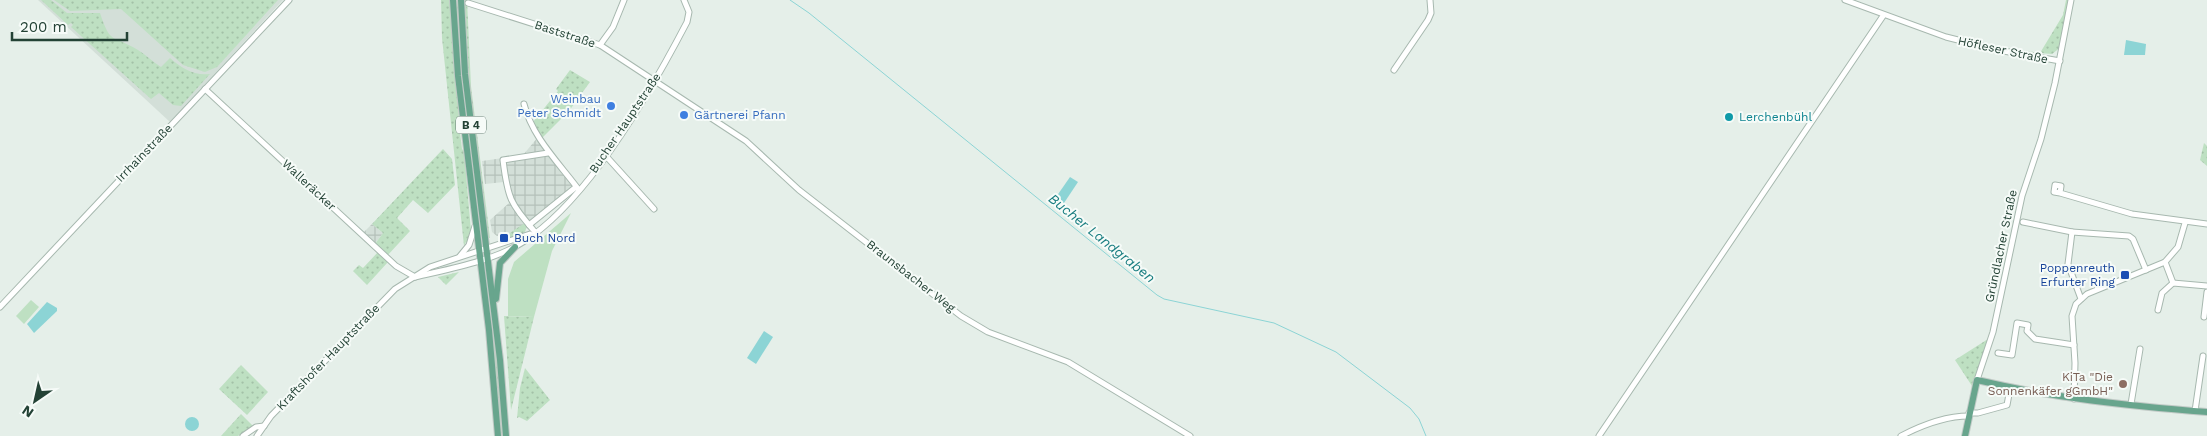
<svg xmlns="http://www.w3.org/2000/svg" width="2207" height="436" font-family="'Work Sans',sans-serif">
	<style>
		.built { fill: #d3dfd8 }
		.industrial { fill: url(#industrial-grid) }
		.grass { fill: url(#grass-dots) }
		.park { fill: #bee0c2 }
		.water { fill: #8cd4d5 }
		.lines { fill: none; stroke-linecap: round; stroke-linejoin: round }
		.stream { stroke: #8cd4d5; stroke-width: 1 }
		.minor-casing { stroke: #a7b8af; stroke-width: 7 }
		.major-casing { stroke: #c1cac6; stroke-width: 8 }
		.minor { stroke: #fff; stroke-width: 5 }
		.major { stroke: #68a58d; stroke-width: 6 }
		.shop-dot { fill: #3f7fe0; stroke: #f6fbf8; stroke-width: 2 }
		.culture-dot { fill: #0f9aa8; stroke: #f6fbf8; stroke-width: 2 }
		.transit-dot { fill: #1a4fb4; stroke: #f6fbf8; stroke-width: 2 }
		.education-dot { fill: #8d6e63; stroke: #f6fbf8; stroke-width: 2 }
		.labels { text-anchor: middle; stroke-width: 4; stroke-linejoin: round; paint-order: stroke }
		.shield { fill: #f6fbf8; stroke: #627a70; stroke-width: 1 }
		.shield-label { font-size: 11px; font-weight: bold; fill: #234235 }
		.street-label { font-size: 12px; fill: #234235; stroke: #f6fbf8 }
		.shop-label { font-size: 12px; fill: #366cbe; stroke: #f6fbf8; text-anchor: end }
		.culture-label { font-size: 12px; fill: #0d838f; stroke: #f6fbf8; text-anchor: start }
		.transit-label { font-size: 12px; fill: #164399; stroke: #f6fbf8; text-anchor: start }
		.education-label { font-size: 12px; fill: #785e54; stroke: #f6fbf8; text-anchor: end }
		.water-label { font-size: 14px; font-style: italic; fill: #1a7e81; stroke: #f6fbf8 }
	</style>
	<defs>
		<pattern id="industrial-grid" width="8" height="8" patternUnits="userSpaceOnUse" patternTransform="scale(1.25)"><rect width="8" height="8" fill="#d3dfd8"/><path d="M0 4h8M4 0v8" fill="none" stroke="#b5c1ba"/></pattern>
		<pattern id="grass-dots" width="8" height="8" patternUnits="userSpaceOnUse" patternTransform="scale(1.25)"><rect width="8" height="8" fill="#bee0c2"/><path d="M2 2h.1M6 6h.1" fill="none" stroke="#a3c1a7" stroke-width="1.8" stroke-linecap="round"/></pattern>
	</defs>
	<rect width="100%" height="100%" fill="#e5efe9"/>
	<!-- built -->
	<path class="built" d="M38 0H283L170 122Z"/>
	<!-- industrial -->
	<g class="industrial">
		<path d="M538 137 546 149 547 155 573 186 530 221 508 234 497 236 492 232 490 220 509 203 504 182 485 184 482 161 523 155Z"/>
		<path d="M372 224 383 233 375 244 363 233Z"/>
	</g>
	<!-- grass -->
	<g class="grass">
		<path d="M41 0H51L67 13H100C111 46 112 34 138 50 146 55 153 62 161 67L170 58C181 68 194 76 210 74L181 106 173 105 159 93 151 99 71 27 73 25 71 23 68 25Z"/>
		<path d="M54 0H278L217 67 205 72 183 65 121 9 70 11Z"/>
		<path d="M441 0H451L460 132 462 149 464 151 471 231 468 243 466 242 464 246 442 38Z"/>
		<path d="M456 0H459L482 240 460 79Z"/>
		<path d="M463 0H467L471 86 490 238H488L469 87Z"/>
		<path d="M2066 0H2068L2061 47 2052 54 2013 51 1989 45 2040 53 2063 15Z"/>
		<path d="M570 70 590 82 569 111 542 138 533 122 558 91 556 89Z"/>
		<path d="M2204 143 2207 146V166L2200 160Z"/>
		<path d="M443 149 452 159 455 185 428 213 413 200 397 218 410 231 387 256 375 244 383 233 372 224Z"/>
		<path d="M525 223 527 226 525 232 511 238 508 234Z"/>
		<path d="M378 252 388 262 367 285 353 271 359 265 363 268Z"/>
		<path d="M485 269 498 354 504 436H500Z"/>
		<path d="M459 272 446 285 438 277Z"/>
		<path d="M504 316 534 317 511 410Z"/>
		<path d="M1988 339 1972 386 1955 360Z"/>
		<path d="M241 365 268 392 247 415 219 389Z"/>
		<path d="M525 368 550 400 527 421 519 417 517 418 520 388Z"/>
		<path d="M241 414 253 426 238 436H221Z"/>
	</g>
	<!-- park -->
	<g class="park">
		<path d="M571 213 552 251 534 317 508 316V279L514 262Z"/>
		<path d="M31 300 39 307 24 324 16 316Z"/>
	</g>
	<!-- water -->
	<g class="water">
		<path d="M2126 40 2146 44 2145 55H2124Z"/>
		<path d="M1070 177 1078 182 1062 206 1054 200Z"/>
		<path d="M47 302 57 308V311L34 333 27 324Z"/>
		<path d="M764 331 773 337 756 364 747 358Z"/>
		<circle cx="192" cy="424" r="7"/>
	</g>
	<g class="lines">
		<!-- stream -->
		<path class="stream" d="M790 0 809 13 1157 295 1164 299 1274 323 1336 352 1410 408 1419 419 1426 436"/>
		<defs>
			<g id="minor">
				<path d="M1845 0 1946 37 1998 50 2060 61"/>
				<path d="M468 3 600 45 746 141 799 190 961 316 988 332 1068 362 1190 436"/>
				<path d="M600 45 613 27 624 0"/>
				<path d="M1394 70 1428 20 1431 13 1430 0"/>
				<path d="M205 89 396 266 415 277"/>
				<path d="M524 104C532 137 559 163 579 190"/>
				<path d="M605 155 654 209"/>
				<path d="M2060 193 2054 192 2055 185 2061 186 2060 193 2132 214 2207 224"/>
				<path d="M2023 222 2072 232"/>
				<path d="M529 225 576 187"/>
				<path d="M535 232C510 202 508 200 503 160L548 153"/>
				<path d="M460 256 469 245 475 226"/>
				<path d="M2165 262 2173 283"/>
				<path d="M415 277C448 269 494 261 523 242 588 201 651 91 687 22L689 12 684 0"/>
				<path d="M2081 299 2068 264 2072 232 2129 236 2133 239 2146 270"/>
				<path d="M0 307 289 0"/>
				<path d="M2158 310 2162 293 2173 283 2207 286"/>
				<path d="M2204 317 2207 292"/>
				<path d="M1998 353 2012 355 2017 323 2028 325 2027 331 2035 339 2074 345"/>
				<path d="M1977 380 1993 332 2022 196 2041 139 2055 83 2071 0"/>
				<path d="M2074 399 2075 363 2072 316 2076 304 2087 294 2165 262 2178 247 2185 223"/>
				<path d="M2131 404 2140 349"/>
				<path d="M2195 411 2203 356"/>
				<path d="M1969 413H1978L2007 405 2010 389"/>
				<path d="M243 436 256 427 264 426"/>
				<path d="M257 436 271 416 395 289 430 267 530 234"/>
				<path d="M1599 436 1883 16"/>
				<path d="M1901 436C1922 425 1944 416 1969 416"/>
			</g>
			<g id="major">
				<path d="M453 0 458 76 489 330 498 436"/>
				<path d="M461 0 465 74 500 360 506 436"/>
				<path d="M496 299 500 263 515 247"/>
				<path d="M1965 436 1977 380C2053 398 2130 406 2207 412"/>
			</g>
		</defs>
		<!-- minor casing -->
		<use href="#minor" class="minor-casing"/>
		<!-- major casing -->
		<use href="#major" class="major-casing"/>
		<!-- minor -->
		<use href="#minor" class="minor"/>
		<!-- major -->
		<use href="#major" class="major"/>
	</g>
	<!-- markers -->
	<g class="shop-dot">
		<circle cx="611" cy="106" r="5"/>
		<circle cx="684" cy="115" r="5"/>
	</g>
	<circle class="culture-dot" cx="1729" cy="117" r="5"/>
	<g class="transit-dot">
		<rect x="499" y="233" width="10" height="10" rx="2.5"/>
		<rect x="2120" y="270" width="10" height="10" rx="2.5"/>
	</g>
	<circle class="education-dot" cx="2123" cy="384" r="5"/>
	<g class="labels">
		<!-- shield labels -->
		<rect class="shield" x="456" y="116.5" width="30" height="17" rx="4"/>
		<g class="shield-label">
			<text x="471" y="129">B 4</text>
		</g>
		<!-- street labels -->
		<g class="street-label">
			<text transform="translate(565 34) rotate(18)" y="4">Baststraße</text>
			<text transform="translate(2003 50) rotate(12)" y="4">Höfleser Straße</text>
			<text transform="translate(625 123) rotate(-56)" y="4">Bucher Hauptstraße</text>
			<text transform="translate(144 153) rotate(-46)" y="4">Irrhainstraße</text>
			<text transform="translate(309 185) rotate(43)" y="4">Walleräcker</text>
			<text transform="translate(2001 246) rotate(-78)" y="4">Gründlacher Straße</text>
			<text transform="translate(911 276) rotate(38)" y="4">Braunsbacher Weg</text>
			<text transform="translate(328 357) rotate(-46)" y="4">Kraftshofer Hauptstraße</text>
		</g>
		<!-- shop labels -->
		<g class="shop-label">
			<text x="601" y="103">Weinbau<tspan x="601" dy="14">Peter Schmidt</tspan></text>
			<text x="694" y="119" text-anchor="start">Gärtnerei Pfann</text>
		</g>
		<!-- culture labels -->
		<g class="culture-label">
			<text x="1739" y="121">Lerchenbühl</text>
		</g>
		<!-- transit labels -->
		<g class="transit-label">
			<text x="514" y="242">Buch Nord</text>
			<text x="2115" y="272" text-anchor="end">Poppenreuth<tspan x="2115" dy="14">Erfurter Ring</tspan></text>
		</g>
		<!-- education labels -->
		<g class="education-label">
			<text x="2113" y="381">KiTa "Die<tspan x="2113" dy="14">Sonnenkäfer gGmbH"</tspan></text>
		</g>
		<!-- water labels -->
		<g class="water-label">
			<text transform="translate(1102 238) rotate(39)" y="5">Bucher Landgraben</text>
		</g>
	</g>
	<!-- north arrow -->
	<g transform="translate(35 401) rotate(214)" stroke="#f6fbf8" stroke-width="4" paint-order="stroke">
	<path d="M0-4L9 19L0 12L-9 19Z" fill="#234235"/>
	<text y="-8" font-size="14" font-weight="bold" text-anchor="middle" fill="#234235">N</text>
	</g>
	<!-- scale -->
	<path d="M12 32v8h115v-8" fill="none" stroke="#234235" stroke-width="2.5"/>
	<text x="20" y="32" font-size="15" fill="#234235" stroke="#f6fbf8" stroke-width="4" paint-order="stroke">200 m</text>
</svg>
